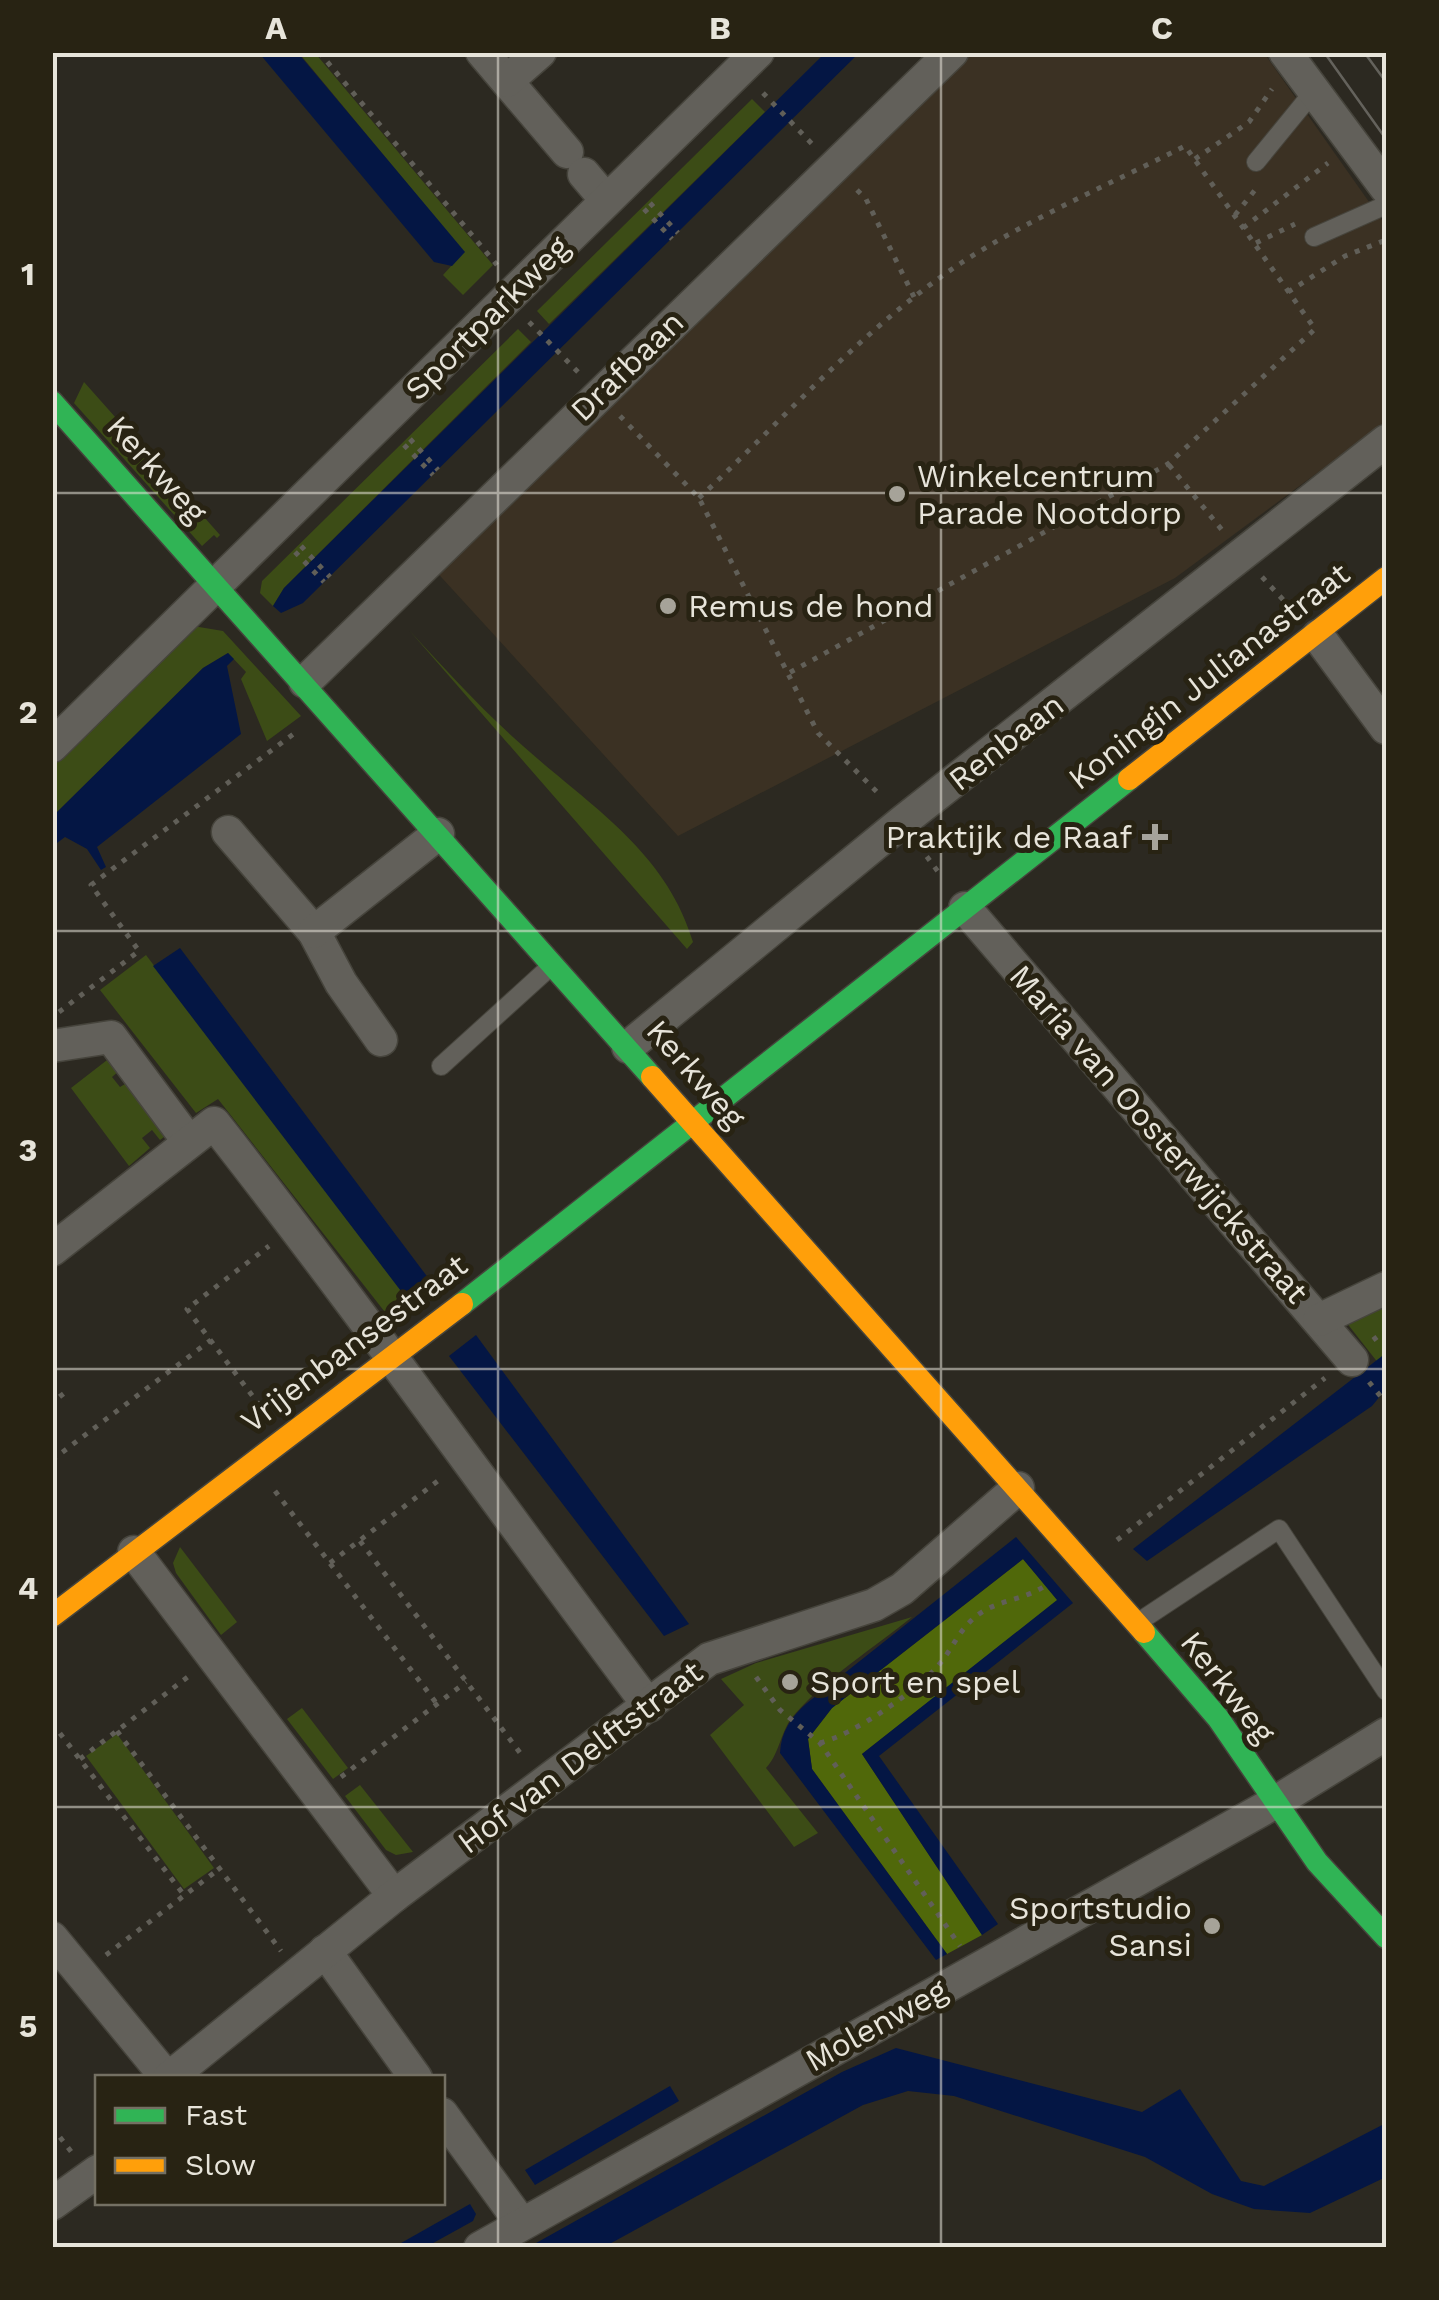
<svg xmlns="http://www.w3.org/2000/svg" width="1439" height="2300" font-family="'Work Sans',sans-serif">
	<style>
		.commercial { fill: #3b3123 }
		.green { fill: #3c4c16 }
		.forest { fill: #50680a }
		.water { fill: #041644 }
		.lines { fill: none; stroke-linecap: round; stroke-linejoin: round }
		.lane-casing { stroke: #46443c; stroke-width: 20 }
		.street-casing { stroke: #46443c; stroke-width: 35 }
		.fast-casing { stroke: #46443c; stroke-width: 25 }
		.slow-casing { stroke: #46443c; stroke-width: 25 }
		.path { stroke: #615f58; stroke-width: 5; stroke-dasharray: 5 8; stroke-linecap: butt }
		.lane { stroke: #62605a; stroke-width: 18 }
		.street { stroke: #62605a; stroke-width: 32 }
		.fast { stroke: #30b455; stroke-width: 22 }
		.slow { stroke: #ff9f0a; stroke-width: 22 }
		.tram { stroke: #64625c; stroke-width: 2.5 }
		.grid { fill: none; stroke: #e7e4da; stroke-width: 2.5; stroke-opacity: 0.55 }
		.poi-dot { fill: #a6a399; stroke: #282313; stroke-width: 4 }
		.labels { text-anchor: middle; stroke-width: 10; stroke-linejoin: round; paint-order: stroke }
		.street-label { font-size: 32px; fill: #e7e4da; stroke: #282313 }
		.poi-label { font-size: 32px; fill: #e7e4da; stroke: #282313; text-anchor: start }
		.neatline { fill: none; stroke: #e7e4da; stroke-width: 4 }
		.grid-label { font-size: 32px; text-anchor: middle; font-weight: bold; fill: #e7e4da }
	</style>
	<rect width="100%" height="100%" fill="#2c2921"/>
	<!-- commercial -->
	<path class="commercial" d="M961 53H1264L1386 226V422L1175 578 678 836 431 566Z"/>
	<!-- green -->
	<g class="green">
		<path d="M299 53H315L493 265 463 295 443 275 464 252Z"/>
		<path d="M752 99 765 112 549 324 537 311Z"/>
		<path d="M518 329 531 342 284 588 273 606 260 593 262 581Z"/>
		<path d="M84 382 220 535 217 538 214 535 202 546 74 403Z"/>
		<path d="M193 626 223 631 301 716 267 741 241 679 246 672 228 653 203 668 53 816V765Z"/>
		<path d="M409 630C446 670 482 710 523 746 590 806 666 851 693 942L687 949Z"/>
		<path d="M146 955 407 1298 432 1283 433 1298 403 1318 388 1316 218 1099 196 1113 100 990Z"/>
		<path d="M111 1057 120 1070 112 1077 120 1087 130 1081 172 1131 160 1140 152 1130 142 1138 150 1148 129 1166 71 1088Z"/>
		<path d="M1386 1302V1373L1346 1322Z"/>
		<path d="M180 1547 237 1622 221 1635 176 1573 173 1563Z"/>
		<path d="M912 1617C874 1648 827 1677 795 1714 780 1730 781 1752 766 1768L818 1833 794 1847 710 1735 744 1705 721 1679 756 1663Z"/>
		<path d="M302 1708 348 1768 333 1779 287 1719Z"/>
		<path d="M117 1734 214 1868 184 1889 86 1756Z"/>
		<path d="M360 1785 413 1852 396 1855 386 1850 345 1796Z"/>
	</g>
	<!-- forest -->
	<path class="forest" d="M1023 1559 1058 1600 862 1754 982 1935 947 1954 812 1769 808 1739 832 1708Z"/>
	<!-- water -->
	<g class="water">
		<path d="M259 53H298L465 252 452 266 434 262Z"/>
		<path d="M825 53H859L303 603 281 613 273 606 284 588Z"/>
		<path d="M228 653 234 659 227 666 241 734 97 847 106 867 101 870 87 849 65 837 53 846V816L203 668Z"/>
		<path d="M180 948 432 1283 407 1299 153 966Z"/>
		<path d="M476 1335 689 1624 664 1636 449 1356Z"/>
		<path d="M1386 1353V1389L1372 1406 1147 1561 1133 1549Z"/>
		<path d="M1016 1537 1073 1603 879 1756 998 1924 982 1935 862 1754 1057 1600 1023 1559 832 1708 808 1739 812 1769 947 1954 936 1960 780 1753C781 1732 791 1717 807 1703Z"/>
		<path d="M896 2048 1142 2112 1180 2089 1241 2181 1264 2186 1386 2123V2177L1310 2213 1254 2209 1212 2194 1145 2157 954 2096 908 2091 863 2105 604 2247H529L842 2072Z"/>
		<path d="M670 2086 679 2101 535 2185 525 2170Z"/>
		<path d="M470 2204 476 2214 473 2221 426 2247H394Z"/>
	</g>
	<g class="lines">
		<defs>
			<g id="lane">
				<path d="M1256 162 1314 91"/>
				<path d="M1314 237 1386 205"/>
				<path d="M441 1066 550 967"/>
				<path d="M1137 1623 1279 1529 1386 1691"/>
			</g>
			<g id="street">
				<path d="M482 52 567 152"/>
				<path d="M1285 52 1386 188"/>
				<path d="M507 81 540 52"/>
				<path d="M584 174 606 200"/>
				<path d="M1318 636 1386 728"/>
				<path d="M305 682 952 52"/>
				<path d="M52 746 758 52"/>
				<path d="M228 832 314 932 341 983 381 1040"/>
				<path d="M965 908 1352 1360"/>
				<path d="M314 932 438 834"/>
				<path d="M52 1046 111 1037 189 1142"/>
				<path d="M628 1047 902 822 1386 441"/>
				<path d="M52 1250 214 1123C364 1314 503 1512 649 1706"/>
				<path d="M1319 1320 1386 1288"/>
				<path d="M134 1552 394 1896"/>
				<path d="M52 1938 167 2078"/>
				<path d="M325 1951 416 2078"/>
				<path d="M169 2078 394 1896 709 1659 874 1605 902 1589 1018 1488"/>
				<path d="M442 2114 521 2223"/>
				<path d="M52 2204 98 2171"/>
				<path d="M480 2248 1274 1803 1386 1734"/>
			</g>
			<g id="fast">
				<path d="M52 402 652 1077"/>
				<path d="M462 1304 1129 779"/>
				<path d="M1144 1632 1218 1718 1317 1862 1386 1937"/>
			</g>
			<g id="slow">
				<path d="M1129 779 1386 578"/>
				<path d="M652 1077 1144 1632"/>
				<path d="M52 1616 462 1304"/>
			</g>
		</defs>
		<!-- lane casing -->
		<use href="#lane" class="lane-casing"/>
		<!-- street casing -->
		<use href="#street" class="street-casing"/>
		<!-- fast casing -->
		<use href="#fast" class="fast-casing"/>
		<!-- slow casing -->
		<use href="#slow" class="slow-casing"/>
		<!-- path -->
		<g class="path">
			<path d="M319 52 497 265"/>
			<path d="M763 93 814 146"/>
			<path d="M1195 159 1249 122 1272 89"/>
			<path d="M857 190 866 199 914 297"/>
			<path d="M650 203 678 233"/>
			<path d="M644 209 672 239"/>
			<path d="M1235 215 1259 185"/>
			<path d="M1243 228 1328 163"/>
			<path d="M1256 243 1295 224"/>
			<path d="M1288 292 1345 256 1386 240"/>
			<path d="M529 322 578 372"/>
			<path d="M620 416 699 498 818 733 882 797"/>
			<path d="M410 439 438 470"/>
			<path d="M404 445 433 475"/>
			<path d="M1169 465 1222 530"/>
			<path d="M699 498C785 418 863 328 961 263 1029 219 1112 183 1185 146L1315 329 1168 464 789 673"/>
			<path d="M301 546 330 577"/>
			<path d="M295 552 324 582"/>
			<path d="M1262 577 1288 605"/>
			<path d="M919 846 942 877"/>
			<path d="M59 1012 139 951 91 885 296 732"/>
			<path d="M1373 1340 1386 1330"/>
			<path d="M1369 1382 1386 1403"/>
			<path d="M52 1383 66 1401"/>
			<path d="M260 1406 187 1309 269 1246"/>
			<path d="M52 1460 211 1340"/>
			<path d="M275 1491 437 1704"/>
			<path d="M1117 1540 1325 1378"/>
			<path d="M360 1541 524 1758"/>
			<path d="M330 1563 443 1477"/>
			<path d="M756 1677 780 1710 820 1743 960 1946"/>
			<path d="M52 1723 184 1895"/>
			<path d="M117 1731 281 1951"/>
			<path d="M820 1743C854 1734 912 1694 936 1668 953 1650 958 1629 979 1614 1000 1599 1027 1600 1049 1583"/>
			<path d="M80 1759 189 1676"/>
			<path d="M341 1777 466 1682"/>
			<path d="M106 1955 219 1869"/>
			<path d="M52 2127 73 2154"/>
		</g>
		<!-- lane -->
		<use href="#lane" class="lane"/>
		<!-- street -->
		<use href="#street" class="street"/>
		<!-- fast -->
		<use href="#fast" class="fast"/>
		<!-- slow -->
		<use href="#slow" class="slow"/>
		<!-- tram -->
		<g class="tram">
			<path d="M1324 52 1386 139"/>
			<path d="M1364 52 1386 82"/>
		</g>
	</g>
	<!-- grid -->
	<path class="grid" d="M498 52V2248M941 52V2248M52 493H1386M52 931H1386M52 1369H1386M52 1807H1386"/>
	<!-- markers -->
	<g class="poi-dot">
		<circle cx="897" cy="494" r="10"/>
		<circle cx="668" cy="606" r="10"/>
		<path d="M1150 822h10v10h10v10h-10v10h-10v-10h-10v-10h10z"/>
		<circle cx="790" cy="1682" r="10"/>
		<circle cx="1212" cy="1926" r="10"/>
	</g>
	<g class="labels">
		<!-- street labels -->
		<g class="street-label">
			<text transform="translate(487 318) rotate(-45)" y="11">Sportparkweg</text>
			<text transform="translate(627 366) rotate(-44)" y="11">Drafbaan</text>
			<text transform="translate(157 469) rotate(48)" y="11">Kerkweg</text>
			<text transform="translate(1209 676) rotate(-38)" y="11">Koningin Julianastraat</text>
			<text transform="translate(1006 742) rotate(-38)" y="11">Renbaan</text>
			<text transform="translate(696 1074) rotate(49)" y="11">Kerkweg</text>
			<text transform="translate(1159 1134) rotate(49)" y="11">Maria van Oosterwijckstraat</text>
			<text transform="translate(354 1343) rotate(-37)" y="11">Vrijenbansestraat</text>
			<text transform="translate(1228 1687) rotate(52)" y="11">Kerkweg</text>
			<text transform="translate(580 1757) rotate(-37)" y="11">Hof van Delftstraat</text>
			<text transform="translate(876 2025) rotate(-29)" y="11">Molenweg</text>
		</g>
		<!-- poi labels -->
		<g class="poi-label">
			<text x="917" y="487">Winkelcentrum<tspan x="917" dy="37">Parade Nootdorp</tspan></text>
			<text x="688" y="617">Remus de hond</text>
			<text x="1132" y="848" text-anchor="end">Praktijk de Raaf</text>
			<text x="810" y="1693">Sport en spel</text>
			<text x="1192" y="1919" text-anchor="end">Sportstudio<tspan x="1192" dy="37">Sansi</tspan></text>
		</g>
	</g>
	<!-- border -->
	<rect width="1439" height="2300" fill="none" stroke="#282313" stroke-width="110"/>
	<!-- legend -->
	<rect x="95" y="2075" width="350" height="130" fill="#282313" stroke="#747063" stroke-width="2.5"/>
	<rect x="115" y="2108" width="50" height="15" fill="#30b455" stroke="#747063" stroke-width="2.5"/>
	<text x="185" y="2125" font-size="30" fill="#e7e4da">Fast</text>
	<rect x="115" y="2158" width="50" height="15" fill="#ff9f0a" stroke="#747063" stroke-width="2.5"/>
	<text x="185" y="2175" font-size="30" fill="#e7e4da">Slow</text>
	<rect x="55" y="55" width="1329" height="2190" class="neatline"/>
	<g class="grid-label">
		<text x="276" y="39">A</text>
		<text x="720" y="39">B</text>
		<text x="1162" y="39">C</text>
		<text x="28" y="285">1</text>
		<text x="28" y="723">2</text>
		<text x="28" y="1161">3</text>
		<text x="28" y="1599">4</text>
		<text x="28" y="2037">5</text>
	</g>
</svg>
